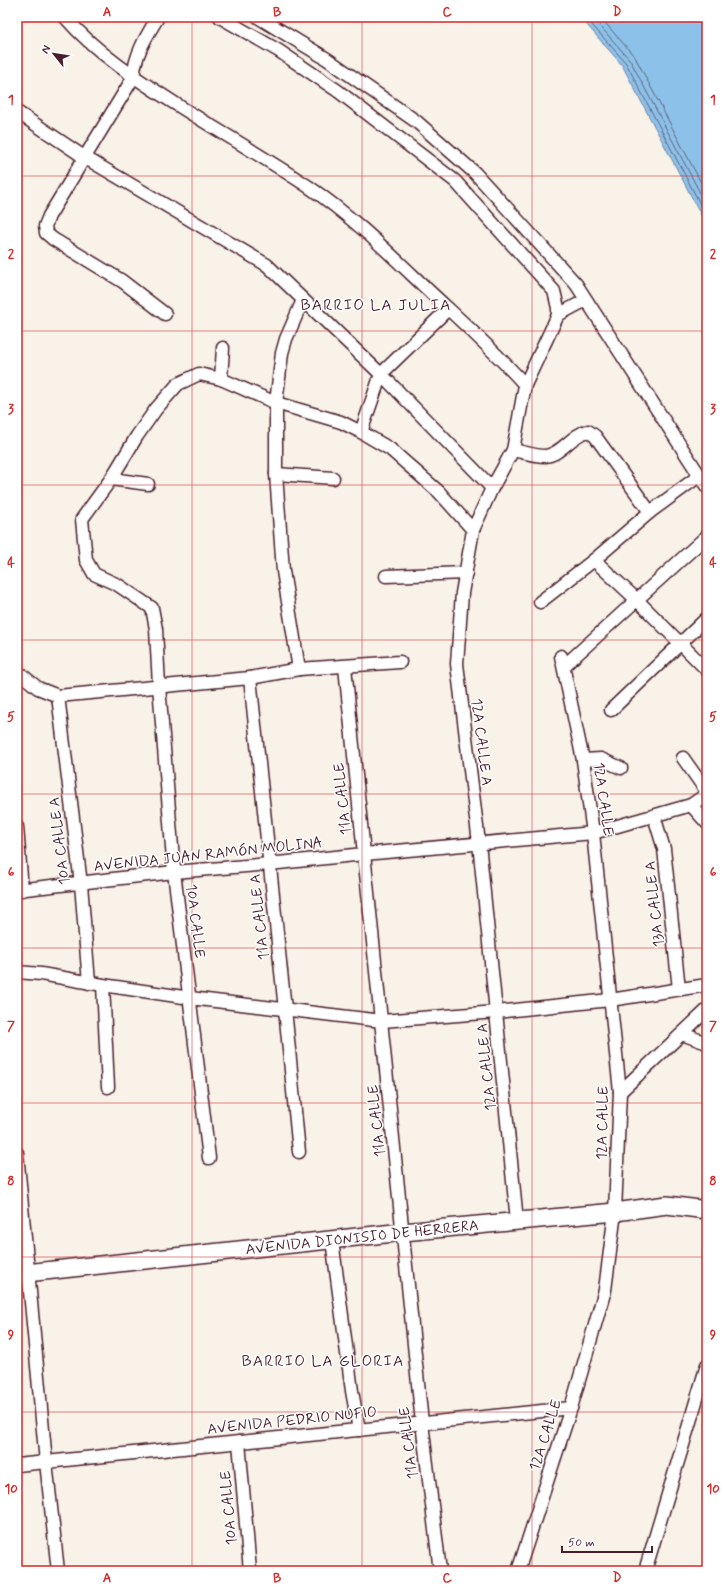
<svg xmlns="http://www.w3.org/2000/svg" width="724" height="1588" font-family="Mynerve,sans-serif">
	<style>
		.built { fill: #f0e3cf }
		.water { fill: #8cc2ea; stroke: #72819e }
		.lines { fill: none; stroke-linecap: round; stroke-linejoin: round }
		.shore { stroke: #646077; stroke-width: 1 }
		.street-casing { stroke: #4a1f2b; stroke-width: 15 }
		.secondary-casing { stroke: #4a1f2b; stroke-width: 20 }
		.street { stroke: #fff; stroke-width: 12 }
		.secondary { stroke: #fff; stroke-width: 17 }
		.grid { fill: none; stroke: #d62828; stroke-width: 1; stroke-opacity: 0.55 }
		.labels { text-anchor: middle; stroke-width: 3; stroke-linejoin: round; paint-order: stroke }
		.street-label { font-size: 15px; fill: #4a1f2b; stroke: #fff }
		.neighbourhood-label { font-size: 16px; letter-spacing: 1px; fill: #4a1f2b; stroke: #fff }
		.neatline { fill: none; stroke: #d62828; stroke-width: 1.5 }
		.grid-label { font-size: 13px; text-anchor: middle; font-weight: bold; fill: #d62828 }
	</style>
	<rect width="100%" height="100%" fill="#f8f2e9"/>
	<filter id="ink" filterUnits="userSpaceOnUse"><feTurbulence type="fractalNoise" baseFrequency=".025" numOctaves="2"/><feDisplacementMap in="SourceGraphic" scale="8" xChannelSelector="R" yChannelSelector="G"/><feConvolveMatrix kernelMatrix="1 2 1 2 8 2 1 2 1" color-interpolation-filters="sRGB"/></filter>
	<g filter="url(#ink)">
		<!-- built -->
		<path class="built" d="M17 1209 23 1264 17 1265Z"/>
		<!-- water -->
		<path class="water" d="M580 17H707V226L622 65Z"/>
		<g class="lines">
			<!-- shore -->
			<g class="shore">
				<path d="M585 17 626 63 707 217"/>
				<path d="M592 17 630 60 707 206"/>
				<path d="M600 17 635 57 707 194"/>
			</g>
			<defs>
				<g id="street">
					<path d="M65 17C97 54 138 80 179 106 222 133 267 159 309 187 353 217 390 254 428 290 461 321 495 351 525 385"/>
					<path d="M158 17C146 37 135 54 133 78L49 216 45 226 46 233 53 239 122 281 165 314"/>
					<path d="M220 17 279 51 338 91 455 181 554 291 558 308V315"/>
					<path d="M258 17 327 59 417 122 475 173 576 284 707 487"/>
					<path d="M17 112 84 157 267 265 386 379 492 488"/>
					<path d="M221 379 223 348"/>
					<path d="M361 432 381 374 448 309"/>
					<path d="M513 450C523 452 535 456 545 456 561 455 572 434 588 431L595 436 650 512"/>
					<path d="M276 474 333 478"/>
					<path d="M111 479 148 484"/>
					<path d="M594 560 637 600 707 670"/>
					<path d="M386 576 466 573"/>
					<path d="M540 602 594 560 650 512 699 476"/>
					<path d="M564 666 707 536"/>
					<path d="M345 667 422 1423 440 1571"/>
					<path d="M299 669 283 571 276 474V403L282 353 286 339 303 300"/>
					<path d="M17 671 38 688 58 696 250 678 299 669 400 662"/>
					<path d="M250 678 285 1009 299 1152"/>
					<path d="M58 696 81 884 89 983"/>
					<path d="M611 710 707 618"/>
					<path d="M683 758 707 792"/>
					<path d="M583 760 601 759 621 768"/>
					<path d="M691 805 707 823"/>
					<path d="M654 816 664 849 679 989"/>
					<path d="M17 827 22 890"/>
					<path d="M17 890 174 872 269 864 364 854 593 833 691 805 707 794"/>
					<path d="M17 972 41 974 103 985 190 998 382 1021 496 1012 610 1000 707 985"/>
					<path d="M103 985 108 1087"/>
					<path d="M682 1034 707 1043"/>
					<path d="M620 1092 707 1010"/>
					<path d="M17 1153 46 1462 58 1571"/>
					<path d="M209 1158 174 872 159 686 156 629 152 608 118 585 94 574 86 560 82 519 111 479 137 436 156 409 178 384 199 374 221 379 276 403 341 422 361 432 390 449 439 492 473 530"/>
					<path d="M517 1221 479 843 457 664 462 593 473 530 492 488 513 450 525 385 558 315 586 300"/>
					<path d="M332 1240 352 1391 359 1430"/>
					<path d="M239 1442 250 1571"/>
					<path d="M17 1465 571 1408"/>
					<path d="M518 1571 571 1408 605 1290 615 1212 620 1092 593 833 583 760 561 656"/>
					<path d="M645 1571 707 1365"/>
				</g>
				<path id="secondary" d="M17 1274 403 1232 615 1212 667 1205 707 1210"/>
			</defs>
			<!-- street casing -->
			<use href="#street" class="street-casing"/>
			<!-- secondary casing -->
			<use href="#secondary" class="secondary-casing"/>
			<!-- street -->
			<use href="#street" class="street"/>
			<!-- secondary -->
			<use href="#secondary" class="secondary"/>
		</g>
	</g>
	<!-- grid -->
	<path class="grid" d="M192 17V1571M362 17V1571M532 17V1571M17 176H707M17 331H707M17 485H707M17 640H707M17 794H707M17 948H707M17 1103H707M17 1257H707M17 1412H707"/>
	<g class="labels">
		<!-- street labels -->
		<g class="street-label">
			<text transform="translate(482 742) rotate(83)" y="5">12A CALLE A</text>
			<text transform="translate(342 799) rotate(-96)" y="5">11A CALLE</text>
			<text transform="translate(604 799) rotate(82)" y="5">12A CALLE</text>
			<text transform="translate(59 841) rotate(-97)" y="5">10A CALLE A</text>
			<text transform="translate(208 854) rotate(-6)" y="5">AVENIDA JUAN RAMÓN MOLINA</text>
			<text transform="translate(654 904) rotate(-96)" y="5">13A CALLE A</text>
			<text transform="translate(259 917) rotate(-96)" y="5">11A CALLE A</text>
			<text transform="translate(196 921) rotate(83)" y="5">10A CALLE</text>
			<text transform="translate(486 1067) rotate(-96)" y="5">12A CALLE A</text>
			<text transform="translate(376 1121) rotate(-96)" y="5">11A CALLE</text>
			<text transform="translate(602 1123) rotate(-89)" y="5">12A CALLE</text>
			<text transform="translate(362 1237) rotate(-6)" y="5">AVENIDA DIONISIO DE HERRERA</text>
			<text transform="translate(292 1420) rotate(-6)" y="5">AVENIDA PEDRIO NUFIO</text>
			<text transform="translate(545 1435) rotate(-72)" y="5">12A CALLE</text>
			<text transform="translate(408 1443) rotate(-97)" y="5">11A CALLE</text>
			<text transform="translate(228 1508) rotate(-95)" y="5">10A CALLE</text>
		</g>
		<!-- neighbourhood labels -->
		<g class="neighbourhood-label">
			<text x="376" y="310">BARRIO LA JULIA</text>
			<text x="323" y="1366">BARRIO LA GLORIA</text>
		</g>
	</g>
	<!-- margin -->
	<rect width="724" height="1588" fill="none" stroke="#fff" stroke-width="44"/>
	<!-- north arrow -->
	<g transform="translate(54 54) rotate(300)" stroke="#ffffff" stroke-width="3" paint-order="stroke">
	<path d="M0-3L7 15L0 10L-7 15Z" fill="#4a1f2b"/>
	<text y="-6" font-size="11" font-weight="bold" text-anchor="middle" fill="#4a1f2b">N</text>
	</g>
	<!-- scale -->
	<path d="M562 1546v6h90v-6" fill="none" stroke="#4a1f2b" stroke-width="2"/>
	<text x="568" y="1546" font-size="12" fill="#4a1f2b" stroke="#ffffff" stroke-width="3" paint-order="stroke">50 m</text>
	<rect x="22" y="22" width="680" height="1544" class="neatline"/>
	<g class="grid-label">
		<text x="107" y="16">A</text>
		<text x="277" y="16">B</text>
		<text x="447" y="16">C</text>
		<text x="617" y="16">D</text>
		<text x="11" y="104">1</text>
		<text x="713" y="104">1</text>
		<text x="11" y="258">2</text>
		<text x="713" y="258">2</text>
		<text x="11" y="413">3</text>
		<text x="713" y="413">3</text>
		<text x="11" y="567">4</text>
		<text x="713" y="567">4</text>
		<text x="11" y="721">5</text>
		<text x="713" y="721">5</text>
		<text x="11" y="876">6</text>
		<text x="713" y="876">6</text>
		<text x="11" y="1030">7</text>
		<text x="713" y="1030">7</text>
		<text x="11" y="1185">8</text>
		<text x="713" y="1185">8</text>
		<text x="11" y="1339">9</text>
		<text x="713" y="1339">9</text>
		<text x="11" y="1493">10</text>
		<text x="713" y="1493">10</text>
		<text x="107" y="1582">A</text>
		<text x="277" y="1582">B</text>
		<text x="447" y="1582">C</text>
		<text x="617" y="1582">D</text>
	</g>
</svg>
